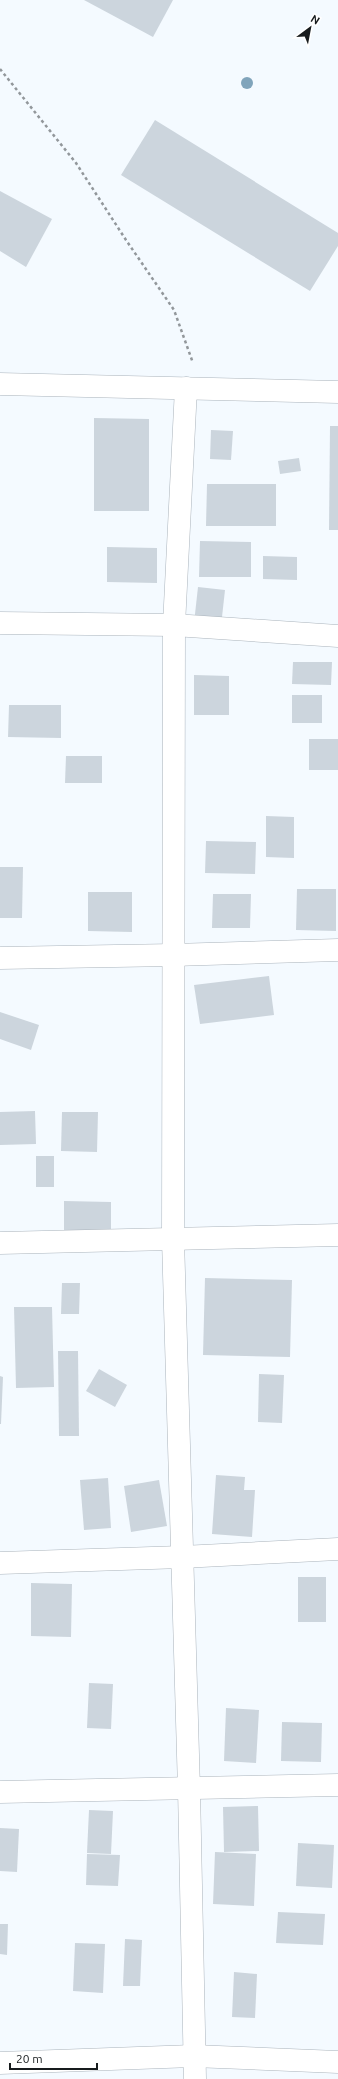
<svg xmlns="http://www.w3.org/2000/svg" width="338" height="2079" font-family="Ubuntu,sans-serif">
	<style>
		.building { fill: #ccd5dd }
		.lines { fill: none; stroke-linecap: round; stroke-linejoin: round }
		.street-casing { stroke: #abb4bc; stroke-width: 23 }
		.path { stroke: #92979b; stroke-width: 2.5; stroke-dasharray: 3 3; stroke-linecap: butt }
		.street { stroke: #fff; stroke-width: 22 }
		.tree { fill: #80a4bb }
	</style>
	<rect width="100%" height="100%" fill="#f4faff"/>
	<!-- building -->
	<g class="building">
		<path d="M84 0H173L153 37Z"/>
		<path d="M155 120 338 233V246L310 291 121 175Z"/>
		<path d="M0 191 52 219 26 267 0 251Z"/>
		<path d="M94 418 149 419V511H94Z"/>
		<path d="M330 426H338V530H329Z"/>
		<path d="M211 430 233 431 231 460 210 459Z"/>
		<path d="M299 458 301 471 280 474 278 461Z"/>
		<path d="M207 484H276V526H206Z"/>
		<path d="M200 541 251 542V577H199Z"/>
		<path d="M107 547 157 548V583L107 582Z"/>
		<path d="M263 556 297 557V580L263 579Z"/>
		<path d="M198 587 225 590 221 626 194 623Z"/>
		<path d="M293 662H332L331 685 292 684Z"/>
		<path d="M194 675 229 676V715H194Z"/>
		<rect x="292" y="695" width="30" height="28"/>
		<path d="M9 705H61V738L8 737Z"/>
		<rect x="309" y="739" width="29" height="31"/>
		<path d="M66 756H102V783H65Z"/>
		<path d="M266 816 294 817V858L266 857Z"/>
		<path d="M206 841 256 842 255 874 205 873Z"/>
		<path d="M0 867H23L22 918H0Z"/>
		<path d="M297 889H336V931L296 930Z"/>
		<path d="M88 892H132V932L88 931Z"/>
		<path d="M213 894H251L250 928H212Z"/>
		<path d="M269 976 274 1015 200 1024 194 985Z"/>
		<path d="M0 1012 39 1025 31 1050 0 1039Z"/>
		<path d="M35 1111 36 1144 0 1145V1112Z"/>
		<path d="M62 1112H98L97 1152 61 1151Z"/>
		<rect x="36" y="1156" width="18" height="31"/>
		<path d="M64 1201 111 1202V1232L64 1231Z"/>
		<path d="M205 1278 292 1280 290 1357 203 1355Z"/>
		<path d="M62 1283H80L79 1314H61Z"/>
		<path d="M14 1307H52L54 1387 16 1388Z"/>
		<path d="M58 1351H78L79 1436H59Z"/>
		<path d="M99 1369 127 1385 115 1407 86 1391Z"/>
		<path d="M259 1374 284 1375 282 1423 258 1422Z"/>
		<path d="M0 1376 3 1377 1 1424H0Z"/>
		<path d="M216 1475 245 1477 244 1490H255L252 1537 212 1534Z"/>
		<path d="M108 1478 111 1528 84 1530 80 1480Z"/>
		<path d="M159 1480 167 1526 131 1532 124 1486Z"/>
		<rect x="298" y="1577" width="28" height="45"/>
		<path d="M31 1583 72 1584 71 1637 31 1636Z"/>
		<path d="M89 1683 113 1684 111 1729 87 1728Z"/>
		<path d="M226 1708 259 1710 256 1763 224 1761Z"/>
		<path d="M282 1722 322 1723 321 1762 281 1761Z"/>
		<path d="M258 1806 259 1851 224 1852 223 1807Z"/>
		<path d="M89 1810 113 1811 111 1854 87 1853Z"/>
		<path d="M0 1828 19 1829 17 1872 0 1871Z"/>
		<path d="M298 1843 334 1845 332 1888 296 1886Z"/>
		<path d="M215 1852 256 1854 254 1906 213 1904Z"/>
		<path d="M87 1854 120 1855 118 1886 86 1885Z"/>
		<path d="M278 1912 325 1914 323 1945 276 1943Z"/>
		<path d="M0 1924H8L7 1955 0 1954Z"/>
		<path d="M125 1939 142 1940 140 1986H123Z"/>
		<path d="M75 1943 105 1944 103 1993 73 1991Z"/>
		<path d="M234 1972 257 1974 255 2018 232 2017Z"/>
	</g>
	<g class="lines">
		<defs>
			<g id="street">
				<path d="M0 384 338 392"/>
				<path d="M186 388 174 625 173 1239 189 1789 195 2079"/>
				<path d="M0 623 174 625 338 636"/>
				<path d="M0 958 173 955 338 950"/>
				<path d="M0 1243 338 1235"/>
				<path d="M0 1563 182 1557 338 1549"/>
				<path d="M0 1792 338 1785"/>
				<path d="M0 2063 193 2056 338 2062"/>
			</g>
		</defs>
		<!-- street casing -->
		<use href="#street" class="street-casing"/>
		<!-- path -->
		<path class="path" d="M0 69 76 163 126 240 174 310 193 363"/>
		<!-- street -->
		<use href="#street" class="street"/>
	</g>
	<!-- trees -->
	<circle class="tree" cx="247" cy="83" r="6"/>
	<!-- north arrow -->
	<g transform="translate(310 28) rotate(32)" stroke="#ffffff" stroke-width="3" paint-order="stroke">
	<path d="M0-3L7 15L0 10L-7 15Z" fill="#171b1d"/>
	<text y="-6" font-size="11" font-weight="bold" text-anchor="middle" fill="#171b1d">N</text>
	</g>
	<!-- scale -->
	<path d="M10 2063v6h87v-6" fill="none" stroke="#171b1d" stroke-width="2"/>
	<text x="16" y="2063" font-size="12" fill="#171b1d" stroke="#ffffff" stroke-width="3" paint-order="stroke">20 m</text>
</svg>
